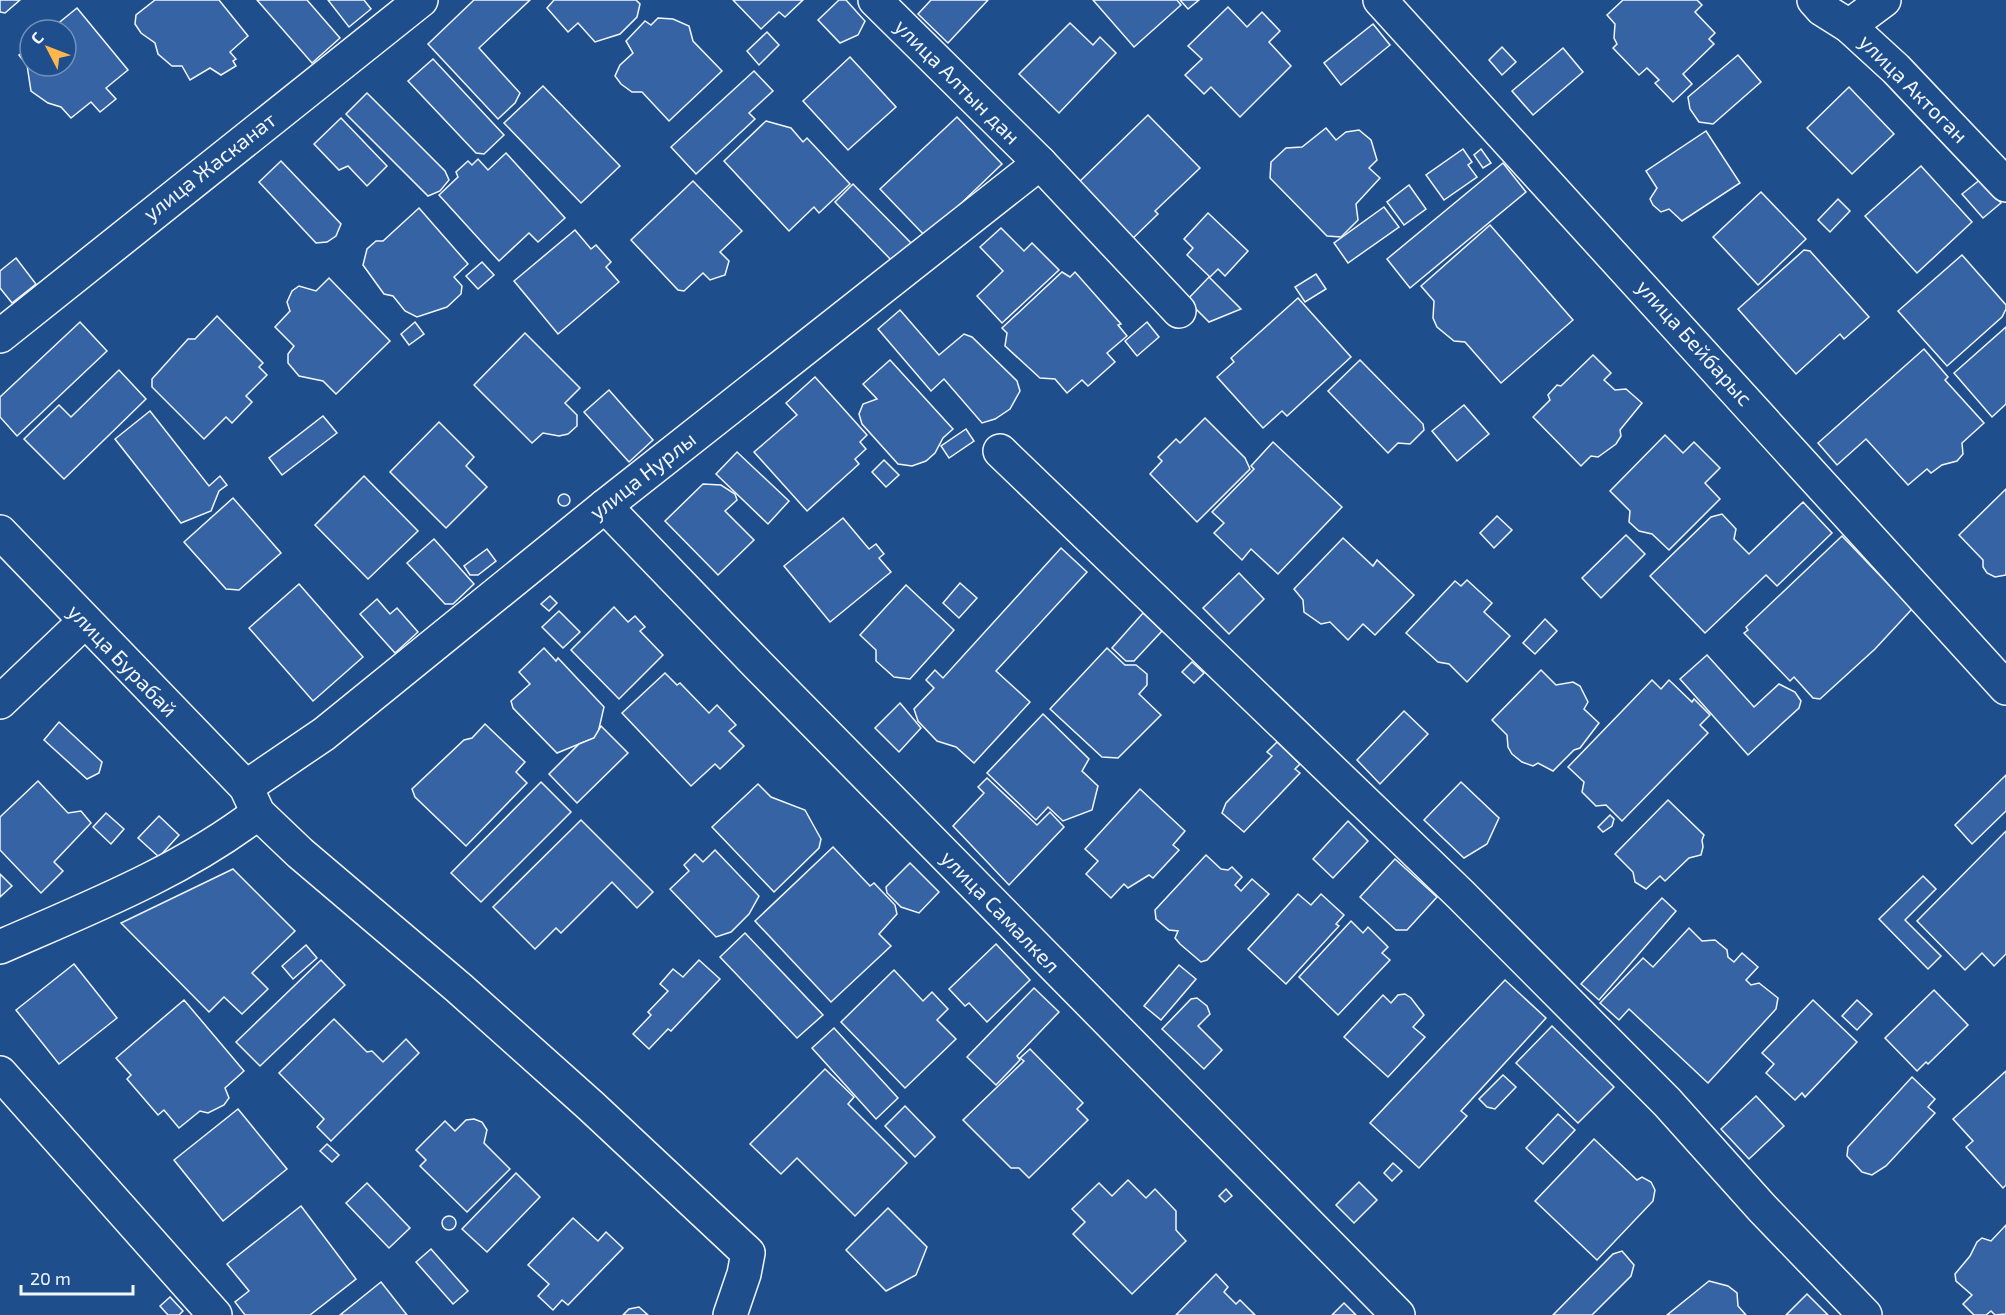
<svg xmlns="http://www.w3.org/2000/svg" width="2006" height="1315" font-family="'Exo 2',sans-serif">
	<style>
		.building { fill: #3563a3; stroke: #f2f6ff; stroke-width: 1.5 }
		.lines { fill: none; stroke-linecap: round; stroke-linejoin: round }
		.minor-casing { stroke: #f2f6ff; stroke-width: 36 }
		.minor { stroke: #1f4e8c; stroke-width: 33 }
		.labels { text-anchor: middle; stroke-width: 4.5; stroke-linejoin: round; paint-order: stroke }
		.street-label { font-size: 21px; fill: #f2f6ff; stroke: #1f4e8c }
	</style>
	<rect width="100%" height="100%" fill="#1f4e8c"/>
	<!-- building -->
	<g class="building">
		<path d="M0 0H20L5 13 0 12Z"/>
		<path d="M155 0H219L248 36 230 52 236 59 233 61 236 66 221 75 210 68 190 80 182 66H172L158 54 155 43 141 33 135 24 136 15Z"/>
		<path d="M257 0H307L340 38 312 63Z"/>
		<path d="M328 0H364L371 9 349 27Z"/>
		<path d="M474 0H530L479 48 520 93 515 103 498 119 428 44Z"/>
		<path d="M554 0H636L640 4 637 17 620 34 595 42 578 23 568 32 547 8Z"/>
		<path d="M733 0H803L785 17 779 12 761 29Z"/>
		<path d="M839 0H846L865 21 858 35 840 43 818 20Z"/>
		<path d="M931 0H988L948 43 918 14Z"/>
		<path d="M1093 0H1177L1181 5 1134 47Z"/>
		<path d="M1180 0H1199L1188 9Z"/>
		<path d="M1623 0H1697L1702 5 1695 12 1715 33 1709 39 1714 44 1683 74 1692 84 1673 102 1655 83 1659 80 1647 68 1639 75 1613 48 1617 44 1614 38 1615 24 1607 15Z"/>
		<path d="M1228 7 1247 27 1262 12 1280 31 1269 42 1291 66 1240 117 1211 87 1204 94 1185 75 1202 59 1188 46Z"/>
		<path d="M77 8 128 70 106 88 116 99 100 112 91 102 71 118 61 107 48 103 31 91 27 65 19 55 30 46V66H66V30H50Z"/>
		<path d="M658 18 673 19 689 26 693 41 722 71 669 121 642 92H632L621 84 615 76 620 65 633 53 626 41 645 21 651 25Z"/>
		<path d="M1070 23 1093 45 1100 37 1116 53 1059 113 1019 74Z"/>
		<path d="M1373 24 1390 45 1341 85 1324 63Z"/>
		<path d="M767 32 779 45 759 65 747 51Z"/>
		<path d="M1502 47 1516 62 1502 75 1489 60Z"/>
		<path d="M1563 48 1583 72 1533 115 1512 91Z"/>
		<path d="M1738 55 1761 82 1713 124 1699 122 1690 109 1688 97Z"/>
		<path d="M850 57 896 107 848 150 803 101Z"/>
		<path d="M433 59 504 135 484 154 476 153 408 81Z"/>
		<path d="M754 71 773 91 749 113 755 119 696 174 671 147Z"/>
		<path d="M543 86 620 166 581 203 504 123Z"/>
		<path d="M1849 87 1894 134 1852 174 1807 128Z"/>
		<path d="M367 93 445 171 449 180 440 191 428 196 346 114Z"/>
		<path d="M1148 115 1200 168 1155 211 1158 214 1130 241 1076 185Z"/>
		<path d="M957 117 1002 164 926 237 880 189Z"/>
		<path d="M341 118 387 166 367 186 348 166 339 170 314 144Z"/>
		<path d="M766 121 791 128 803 142 807 138 850 184 819 213 814 207 789 231 724 161Z"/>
		<path d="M1326 128 1336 140 1346 132 1359 130 1371 140 1377 160 1369 168 1380 178 1356 204 1358 220 1341 237 1327 236 1270 178 1271 162 1286 148 1302 147Z"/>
		<path d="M1706 131 1740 183 1682 221 1669 209 1661 212 1653 205 1650 199 1657 188 1646 171Z"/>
		<path d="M1463 149 1472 162 1468 165 1477 177 1444 200 1426 175Z"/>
		<path d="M1481 149 1491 163 1483 168 1474 155Z"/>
		<path d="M506 153 565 218 538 242 529 233 499 261 439 195 458 177 456 172 468 161 472 165 478 159 488 170Z"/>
		<path d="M281 161 341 224 336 236 327 242 316 243 259 182Z"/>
		<path d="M1503 163 1526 192 1410 288 1387 259Z"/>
		<path d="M1921 166 1972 222 1917 273 1865 216Z"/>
		<path d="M1981 179 2001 203 1983 218 1962 194Z"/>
		<path d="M693 181 742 231 720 252 729 261 725 275 710 280 703 273 684 291 678 290 631 240Z"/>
		<path d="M853 184 912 244 893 262 835 202Z"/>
		<path d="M1409 185 1426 209 1404 225 1387 202Z"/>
		<path d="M1761 192 1806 239 1758 285 1713 237Z"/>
		<path d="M1838 199 1850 211 1830 232 1818 220Z"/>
		<path d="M1384 207 1399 227 1348 263 1334 243Z"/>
		<path d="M419 208 468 264 454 277 462 286 461 294 447 307 417 317 405 311 393 296 384 294 363 265 367 249 376 241H383Z"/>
		<path d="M1208 213 1248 251 1225 276 1218 269 1210 277 1187 255 1193 248 1184 239Z"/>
		<path d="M1490 225 1573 320 1501 383 1465 342 1454 341 1437 327 1433 318 1434 301 1421 286Z"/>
		<path d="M1001 228 1024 251 1032 243 1059 270 1002 323 977 296 1003 271 980 247Z"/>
		<path d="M575 230 591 249 596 245 611 262 606 267 619 282 558 334 514 281Z"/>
		<path d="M1804 250 1810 251 1869 317 1844 339 1840 334 1796 374 1738 309Z"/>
		<path d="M1962 255 2006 305V309L2002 317 1947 366 1898 311Z"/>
		<path d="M16 258 36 284 12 303 0 288V271Z"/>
		<path d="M482 262 494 275 478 289 466 276Z"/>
		<path d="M1062 272 1070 277 1075 272 1121 324 1118 325 1127 336 1107 353 1115 362 1088 386 1082 380 1067 393 1055 379 1040 378 1005 346 1007 333 1002 328Z"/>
		<path d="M1316 274 1326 289 1305 302 1295 287Z"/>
		<path d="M1209 277 1241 309 1209 322 1187 300Z"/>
		<path d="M329 278 390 341 336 394 323 381 299 376 288 363V354L294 346 275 327 290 311 287 302 292 291 299 286 316 291Z"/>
		<path d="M1298 298 1351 357 1287 416 1282 411 1263 428 1217 377 1234 362 1231 358Z"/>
		<path d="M900 310 939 355 964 334 972 337 1017 381 1020 391 1010 409 995 419 982 423 944 379 931 391 878 329Z"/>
		<path d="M217 316 263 363 259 367 267 375 246 396 252 402 232 423 226 417 204 439 152 387V379L188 339H195Z"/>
		<path d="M80 322 107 351 17 436 0 417V397Z"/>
		<path d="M415 322 424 334 409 345 401 334Z"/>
		<path d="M1147 322 1159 337 1137 356 1125 341Z"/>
		<path d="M2006 327V404L1992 417 1954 373Z"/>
		<path d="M525 333 580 388 565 403 577 415V426L568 434 559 436 543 433 532 443 474 385Z"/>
		<path d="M1924 349 1948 377 1945 380 1984 423 1962 443 1963 454 1957 461 1942 465 1931 473 1927 469 1908 485 1866 439 1837 465 1818 443Z"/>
		<path d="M1593 355 1611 373 1604 380 1615 390 1626 389 1642 403 1620 430 1621 436 1616 444 1598 457 1591 456 1581 466 1533 417 1550 400 1548 395 1557 385 1561 386Z"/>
		<path d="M890 360 953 429 943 438 935 453 926 461 912 466 898 464 862 424 859 414 863 404 877 399 863 384Z"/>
		<path d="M1360 360 1423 424 1424 430 1410 444 1398 443 1388 453 1328 391Z"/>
		<path d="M119 370 146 399 64 479 24 439 59 405 71 417Z"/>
		<path d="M815 377 867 435 860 442 866 449 855 459 859 464 807 511 754 452 797 415 786 403Z"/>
		<path d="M609 390 653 440 629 462 584 412Z"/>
		<path d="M1464 405 1489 434 1457 461 1432 431Z"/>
		<path d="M150 411 209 486 220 476 227 485 219 491 211 511 181 523 115 439Z"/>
		<path d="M323 416 337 433 282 475 269 458Z"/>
		<path d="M1205 418 1245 458 1250 469 1197 522 1150 474 1162 461 1158 457 1176 439 1180 443Z"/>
		<path d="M439 422 474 457 466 466 487 487 446 528 390 472Z"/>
		<path d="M966 429 974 441 949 458 941 446Z"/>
		<path d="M1665 435 1683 453 1694 442 1720 468 1705 483 1720 499 1669 550 1652 534 1639 531 1629 522 1630 511 1610 491Z"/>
		<path d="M1273 442 1342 507 1278 574 1251 549 1242 560 1214 533 1224 523 1212 512 1254 469 1251 466Z"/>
		<path d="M737 452 789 501 768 524 716 474Z"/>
		<path d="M884 460 899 475 886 487 872 472Z"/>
		<path d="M364 476 418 531 368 579 315 525Z"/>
		<path d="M703 484 721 485 735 494 737 500 725 511 754 540 718 575 665 521Z"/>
		<path d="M2006 489V575L1995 577 1987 573 1983 567V560L1959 535Z"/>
		<circle cx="564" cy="500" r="6"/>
		<path d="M233 498 281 553 239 590 226 589 184 542Z"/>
		<path d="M1803 502 1832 533 1777 586 1766 575 1705 633 1650 576 1711 517 1722 514 1736 529 1734 539 1749 554Z"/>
		<path d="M1497 516 1512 530 1494 548 1480 533Z"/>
		<path d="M843 518 869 549 876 544 884 554 879 558 891 572 830 622 784 566Z"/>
		<path d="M1626 535 1645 554 1601 598 1582 578Z"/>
		<path d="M1842 536 1912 609 1875 649 1820 699 1813 698 1794 677 1790 681 1744 633 1748 630 1746 627Z"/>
		<path d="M1343 538 1373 566 1377 560 1414 595 1375 635 1363 624 1348 640 1330 622 1321 624 1304 612 1303 600 1294 589Z"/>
		<path d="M434 539 474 584 453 604H445L407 563Z"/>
		<path d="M1061 548 1087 572 996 671 1030 702 974 763 956 747 937 741 918 721 914 709 934 688 926 680 935 670 943 678Z"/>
		<path d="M487 549 496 561 478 575H470L464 566Z"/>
		<path d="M1239 573 1264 599 1229 634 1203 608Z"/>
		<path d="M1467 580 1492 603 1484 612 1510 636 1467 682 1449 664 1438 662 1406 633 1455 581 1461 586Z"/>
		<path d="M960 583 977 598 959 618 943 603Z"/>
		<path d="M299 584 363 657 313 701 249 628Z"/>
		<path d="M906 585 954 630 910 679 894 677 876 661V650L860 635Z"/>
		<path d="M550 596 557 603 549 611 541 604Z"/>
		<path d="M377 599 390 614 397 608 418 632 395 653 360 614Z"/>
		<path d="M614 607 628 622 635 616 645 627 640 631 663 655 619 699 571 650Z"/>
		<path d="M559 611 580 632 563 648 542 627Z"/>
		<path d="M1143 613 1162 631 1134 661H1126L1112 648Z"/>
		<path d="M1545 619 1557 631 1535 654 1523 643Z"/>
		<path d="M544 648 556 661 558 658 604 707 598 733 594 738 557 753 513 708 511 701 530 684 519 672Z"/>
		<path d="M1107 648 1125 665H1136L1147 674V685L1139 694 1161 715 1118 758 1102 757 1050 709Z"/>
		<path d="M1707 655 1754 707 1779 684 1795 692 1801 701 1799 708 1748 755 1680 679Z"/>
		<path d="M1192 662 1204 673 1194 683 1182 672Z"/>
		<path d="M1541 670 1556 685 1573 682 1580 686 1588 702 1584 709 1599 723 1580 748 1574 750 1553 771 1538 763 1533 766 1522 762 1512 754 1508 747 1507 735 1492 720Z"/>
		<path d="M665 673 677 685 680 683 709 713 717 705 736 725 729 731 744 746 720 769 715 764 691 786 622 713Z"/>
		<path d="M1652 680 1661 689 1669 680 1692 702 1694 699 1710 715 1700 725 1708 733 1622 821 1606 805 1596 806 1582 792 1584 782 1568 767Z"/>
		<path d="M900 703 921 728 899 752 875 728Z"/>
		<path d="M1404 711 1428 734 1380 784 1357 760Z"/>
		<path d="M1043 714 1089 759 1082 771 1098 786 1092 810 1063 821 1048 807 1036 820 987 773Z"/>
		<path d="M59 722 102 762 99 773 87 779 44 740Z"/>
		<path d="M485 724 525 762 516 772 527 783 466 846 415 797 412 789 464 740 472 738Z"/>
		<path d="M601 726 628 753 577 803 549 774 579 744 594 738Z"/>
		<path d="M1277 742 1300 764 1295 769 1300 773 1244 832 1222 813 1226 803 1272 756 1267 752Z"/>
		<path d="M2006 775V811L1972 844 1955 825Z"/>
		<path d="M987 778 1037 825 1050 812 1064 827 1009 885 953 826 984 793 978 787Z"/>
		<path d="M38 781 68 813 81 811 91 823 54 862 63 871 41 893 0 850V817Z"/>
		<path d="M541 782 571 812 481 902 451 873Z"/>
		<path d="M1461 782 1499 818 1487 844 1464 858 1424 820Z"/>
		<path d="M758 784 771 797 805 810 821 839 819 848 774 892 712 827Z"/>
		<path d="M1140 789 1185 831 1173 845 1179 850 1153 878 1149 875 1128 888 1124 884 1111 898 1086 874 1098 861 1085 849Z"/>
		<path d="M1668 800 1704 835 1702 840 1703 847 1701 855 1689 858 1665 881 1660 876 1646 889 1635 882 1633 872 1615 854Z"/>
		<path d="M106 813 124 829 111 844 93 827Z"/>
		<path d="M1610 815 1614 819 1612 826 1603 832 1598 827Z"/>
		<path d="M159 816 179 835 159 857 138 838Z"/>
		<path d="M581 820 653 892 637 908 612 882 561 933 556 928 535 949 493 907Z"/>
		<path d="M1348 821 1368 841 1333 878 1313 859Z"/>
		<path d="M2006 831V954L1994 966 1982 953 1965 970 1917 921Z"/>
		<path d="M833 847 870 886 874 883 895 905 897 914 879 934 891 946 831 1002 755 921Z"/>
		<path d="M715 850 759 896 749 914 731 932 716 937 670 889 689 871 684 865 695 854 703 862Z"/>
		<path d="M1206 855 1221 869 1228 870 1232 867 1242 877 1235 885 1241 891 1252 879 1269 894 1207 960 1201 962 1180 944 1175 938 1178 931 1169 930 1156 919 1155 910Z"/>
		<path d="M1395 859 1437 897 1407 930H1396L1360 897Z"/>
		<path d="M910 863 939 892 919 913 901 907 887 893 886 887Z"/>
		<path d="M233 869 295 931 252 973 268 989 242 1014 224 997 209 1012 121 923Z"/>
		<path d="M0 874 12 886 0 897Z"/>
		<path d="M1923 876 1936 889 1905 920 1941 956 1928 969 1879 919Z"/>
		<path d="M1298 894 1311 905 1321 894 1344 915 1336 924 1339 926 1286 984 1248 949Z"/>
		<path d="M1662 898 1676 911 1599 1000 1581 984Z"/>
		<path d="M1351 921 1363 933 1368 927 1388 947 1382 953 1390 960 1338 1015 1299 977Z"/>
		<path d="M1689 928 1702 941 1715 940 1727 950 1728 957 1734 962 1742 953 1758 967 1746 980 1751 985 1759 983 1778 998 1776 1009 1708 1083 1629 1009 1619 1020 1600 1003 1643 958 1653 967Z"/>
		<path d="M745 933 823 1015 797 1038 720 957Z"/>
		<path d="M996 944 1030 980 987 1022 969 1003 965 1006 949 989Z"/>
		<path d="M306 945 317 958 293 979 282 966Z"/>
		<path d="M321 960 345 985 260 1066 236 1042Z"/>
		<path d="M699 960 720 979 671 1031 668 1029 649 1049 633 1034 651 1015 648 1012 668 991 660 984 673 969 683 977Z"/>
		<path d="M74 964 117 1018 59 1064 16 1010Z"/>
		<path d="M1179 965 1196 979 1161 1020 1144 1006Z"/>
		<path d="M894 970 923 1001 932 992 948 1009 937 1020 956 1039 905 1088 841 1022Z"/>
		<path d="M1505 980 1546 1018 1461 1111 1467 1116 1419 1168 1370 1123Z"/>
		<path d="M1034 988 1059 1012 1017 1056 1020 1060 996 1085 967 1057Z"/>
		<path d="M1934 990 1968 1025 1928 1064 1926 1062 1917 1071 1885 1038Z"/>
		<path d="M1405 994 1411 998 1424 1015 1413 1027 1425 1037 1388 1077 1344 1037 1383 995 1391 1003 1398 995Z"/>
		<path d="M1197 998 1207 1006 1210 1014 1198 1026 1222 1050 1204 1069 1162 1029 1191 999Z"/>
		<path d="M184 1000 244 1071 225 1088 229 1098 224 1105 208 1113 200 1111 179 1128 164 1110 158 1115 127 1079 131 1075 116 1058Z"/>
		<path d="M1813 1000 1857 1042 1805 1097 1802 1093 1795 1100 1766 1073 1774 1064 1762 1053Z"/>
		<path d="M1857 1000 1872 1014 1857 1030 1842 1016Z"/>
		<path d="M334 1019 367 1052 372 1051 383 1062 406 1039 419 1053 331 1141 317 1127 324 1119 279 1073Z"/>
		<path d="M1552 1026 1614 1087 1578 1123 1516 1063Z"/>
		<path d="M834 1028 898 1098 876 1119 812 1048Z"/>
		<path d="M1030 1049 1083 1103 1077 1109 1088 1120 1029 1178 1019 1168H1011L963 1120 1024 1061 1020 1058Z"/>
		<path d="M825 1069 854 1097 848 1104 907 1163 855 1216 797 1158 781 1174 750 1144Z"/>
		<path d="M2006 1071V1185L2003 1188 1966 1147 1973 1141 1953 1119Z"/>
		<path d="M1503 1075 1516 1087 1495 1109 1487 1107 1479 1099Z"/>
		<path d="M1912 1077 1935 1099 1928 1107 1935 1113 1886 1166 1872 1175 1862 1172 1847 1156 1848 1147Z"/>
		<path d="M1756 1096 1784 1126 1749 1159 1721 1129Z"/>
		<path d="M905 1106 935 1137 915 1157 885 1126Z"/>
		<path d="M238 1109 287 1169 223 1221 174 1160Z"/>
		<path d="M1558 1114 1575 1130 1543 1164 1526 1148Z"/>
		<path d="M474 1119 482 1122 487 1130 484 1143 510 1169 467 1212 420 1166 426 1160 416 1150 445 1121 455 1131 466 1120Z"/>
		<path d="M1594 1139 1637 1180 1642 1177 1651 1182 1655 1190 1653 1201 1597 1260 1535 1201Z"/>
		<path d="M327 1144 339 1155 332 1162 320 1151Z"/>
		<path d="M1393 1163 1402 1171 1392 1181 1384 1173Z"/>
		<path d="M516 1173 540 1197 487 1252 462 1229Z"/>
		<path d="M1128 1180 1146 1198 1155 1189 1176 1211V1230L1186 1241 1132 1294 1073 1234 1085 1222 1072 1209 1099 1183 1112 1196Z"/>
		<path d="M1359 1182 1377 1200 1354 1223 1336 1205Z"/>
		<path d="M367 1183 410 1228 389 1248 346 1203Z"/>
		<path d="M1226 1189 1232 1196 1225 1202 1219 1196Z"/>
		<path d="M301 1206 356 1279 310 1315H245L235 1302 249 1291 227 1264Z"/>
		<path d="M888 1208 927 1247 916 1275 886 1291 846 1250Z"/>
		<circle cx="449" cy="1223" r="7"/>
		<path d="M573 1218 598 1241 606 1232 623 1248 568 1305 562 1300 553 1310 538 1296 549 1284 528 1265Z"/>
		<path d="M2006 1225V1314L1995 1315 1991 1311 1986 1315H1974L1963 1304 1972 1295 1956 1281 1955 1274 1970 1256 1977 1242 1982 1238 1991 1241Z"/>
		<path d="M431 1249 468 1291 453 1304 416 1262Z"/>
		<path d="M1622 1251 1634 1265 1631 1276 1592 1315H1553L1613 1254Z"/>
		<path d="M1216 1274 1228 1287 1224 1292 1236 1304 1240 1300 1255 1315H1176Z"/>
		<path d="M1709 1281 1728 1286 1737 1293 1738 1306 1746 1315H1667Z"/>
		<path d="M381 1282 407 1315H340Z"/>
		<path d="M1807 1294 1828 1315H1786Z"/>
		<path d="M170 1297 183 1311 179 1315H168L160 1306Z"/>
		<path d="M1344 1303 1356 1315H1332Z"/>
		<path d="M639 1307 648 1315H623L629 1309Z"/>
	</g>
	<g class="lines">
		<defs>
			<g id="minor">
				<path d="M875 0 1040 163 1179 311"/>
				<path d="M1380 0 2006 688"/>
				<path d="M1814 0 1822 9 1849 26 1896 69 2006 185"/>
				<path d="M1849 26 1884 0"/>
				<path d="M0 336 421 0"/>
				<path d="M1000 451 1461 895 1667 1102 1762 1208 1865 1315"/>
				<path d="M605 506 758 665 1398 1315"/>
				<path d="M0 532 246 787 258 813 300 853 459 988 591 1106 748 1253 744 1274 730 1315"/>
				<path d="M0 702 84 622"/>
				<path d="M246 787 324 734 605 506 1040 163"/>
				<path d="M0 947C89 908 181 872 258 813"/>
				<path d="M0 1073 215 1315"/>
			</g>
		</defs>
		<!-- minor casing -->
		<use href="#minor" class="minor-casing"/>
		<!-- minor -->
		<use href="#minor" class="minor"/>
	</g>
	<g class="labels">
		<!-- street labels -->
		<g class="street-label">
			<text transform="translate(957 82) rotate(45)" y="7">улица Алтын дан</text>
			<text transform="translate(1913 89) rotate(45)" y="7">улица Актоган</text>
			<text transform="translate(210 167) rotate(-38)" y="7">улица Жасканат</text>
			<text transform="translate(1694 343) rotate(48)" y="7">улица Бейбарыс</text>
			<text transform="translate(643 476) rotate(-38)" y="7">улица Нурлы</text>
			<text transform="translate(122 661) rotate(46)" y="7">улица Бурабай</text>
			<text transform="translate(1000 912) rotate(46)" y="7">улица Самалкел</text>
		</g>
	</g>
	<!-- north arrow -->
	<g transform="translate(48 48) rotate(312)"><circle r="28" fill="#1f4e8c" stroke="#7391ba" stroke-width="1.5"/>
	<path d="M0-4.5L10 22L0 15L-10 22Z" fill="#ffb74d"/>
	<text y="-9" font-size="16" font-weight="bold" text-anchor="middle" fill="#f2f6ff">С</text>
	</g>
	<!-- scale -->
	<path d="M21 1285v9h112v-9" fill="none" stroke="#f2f6ff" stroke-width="3"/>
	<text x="30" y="1285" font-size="18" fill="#f2f6ff" stroke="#1f4e8c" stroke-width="4.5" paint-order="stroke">20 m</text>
</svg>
